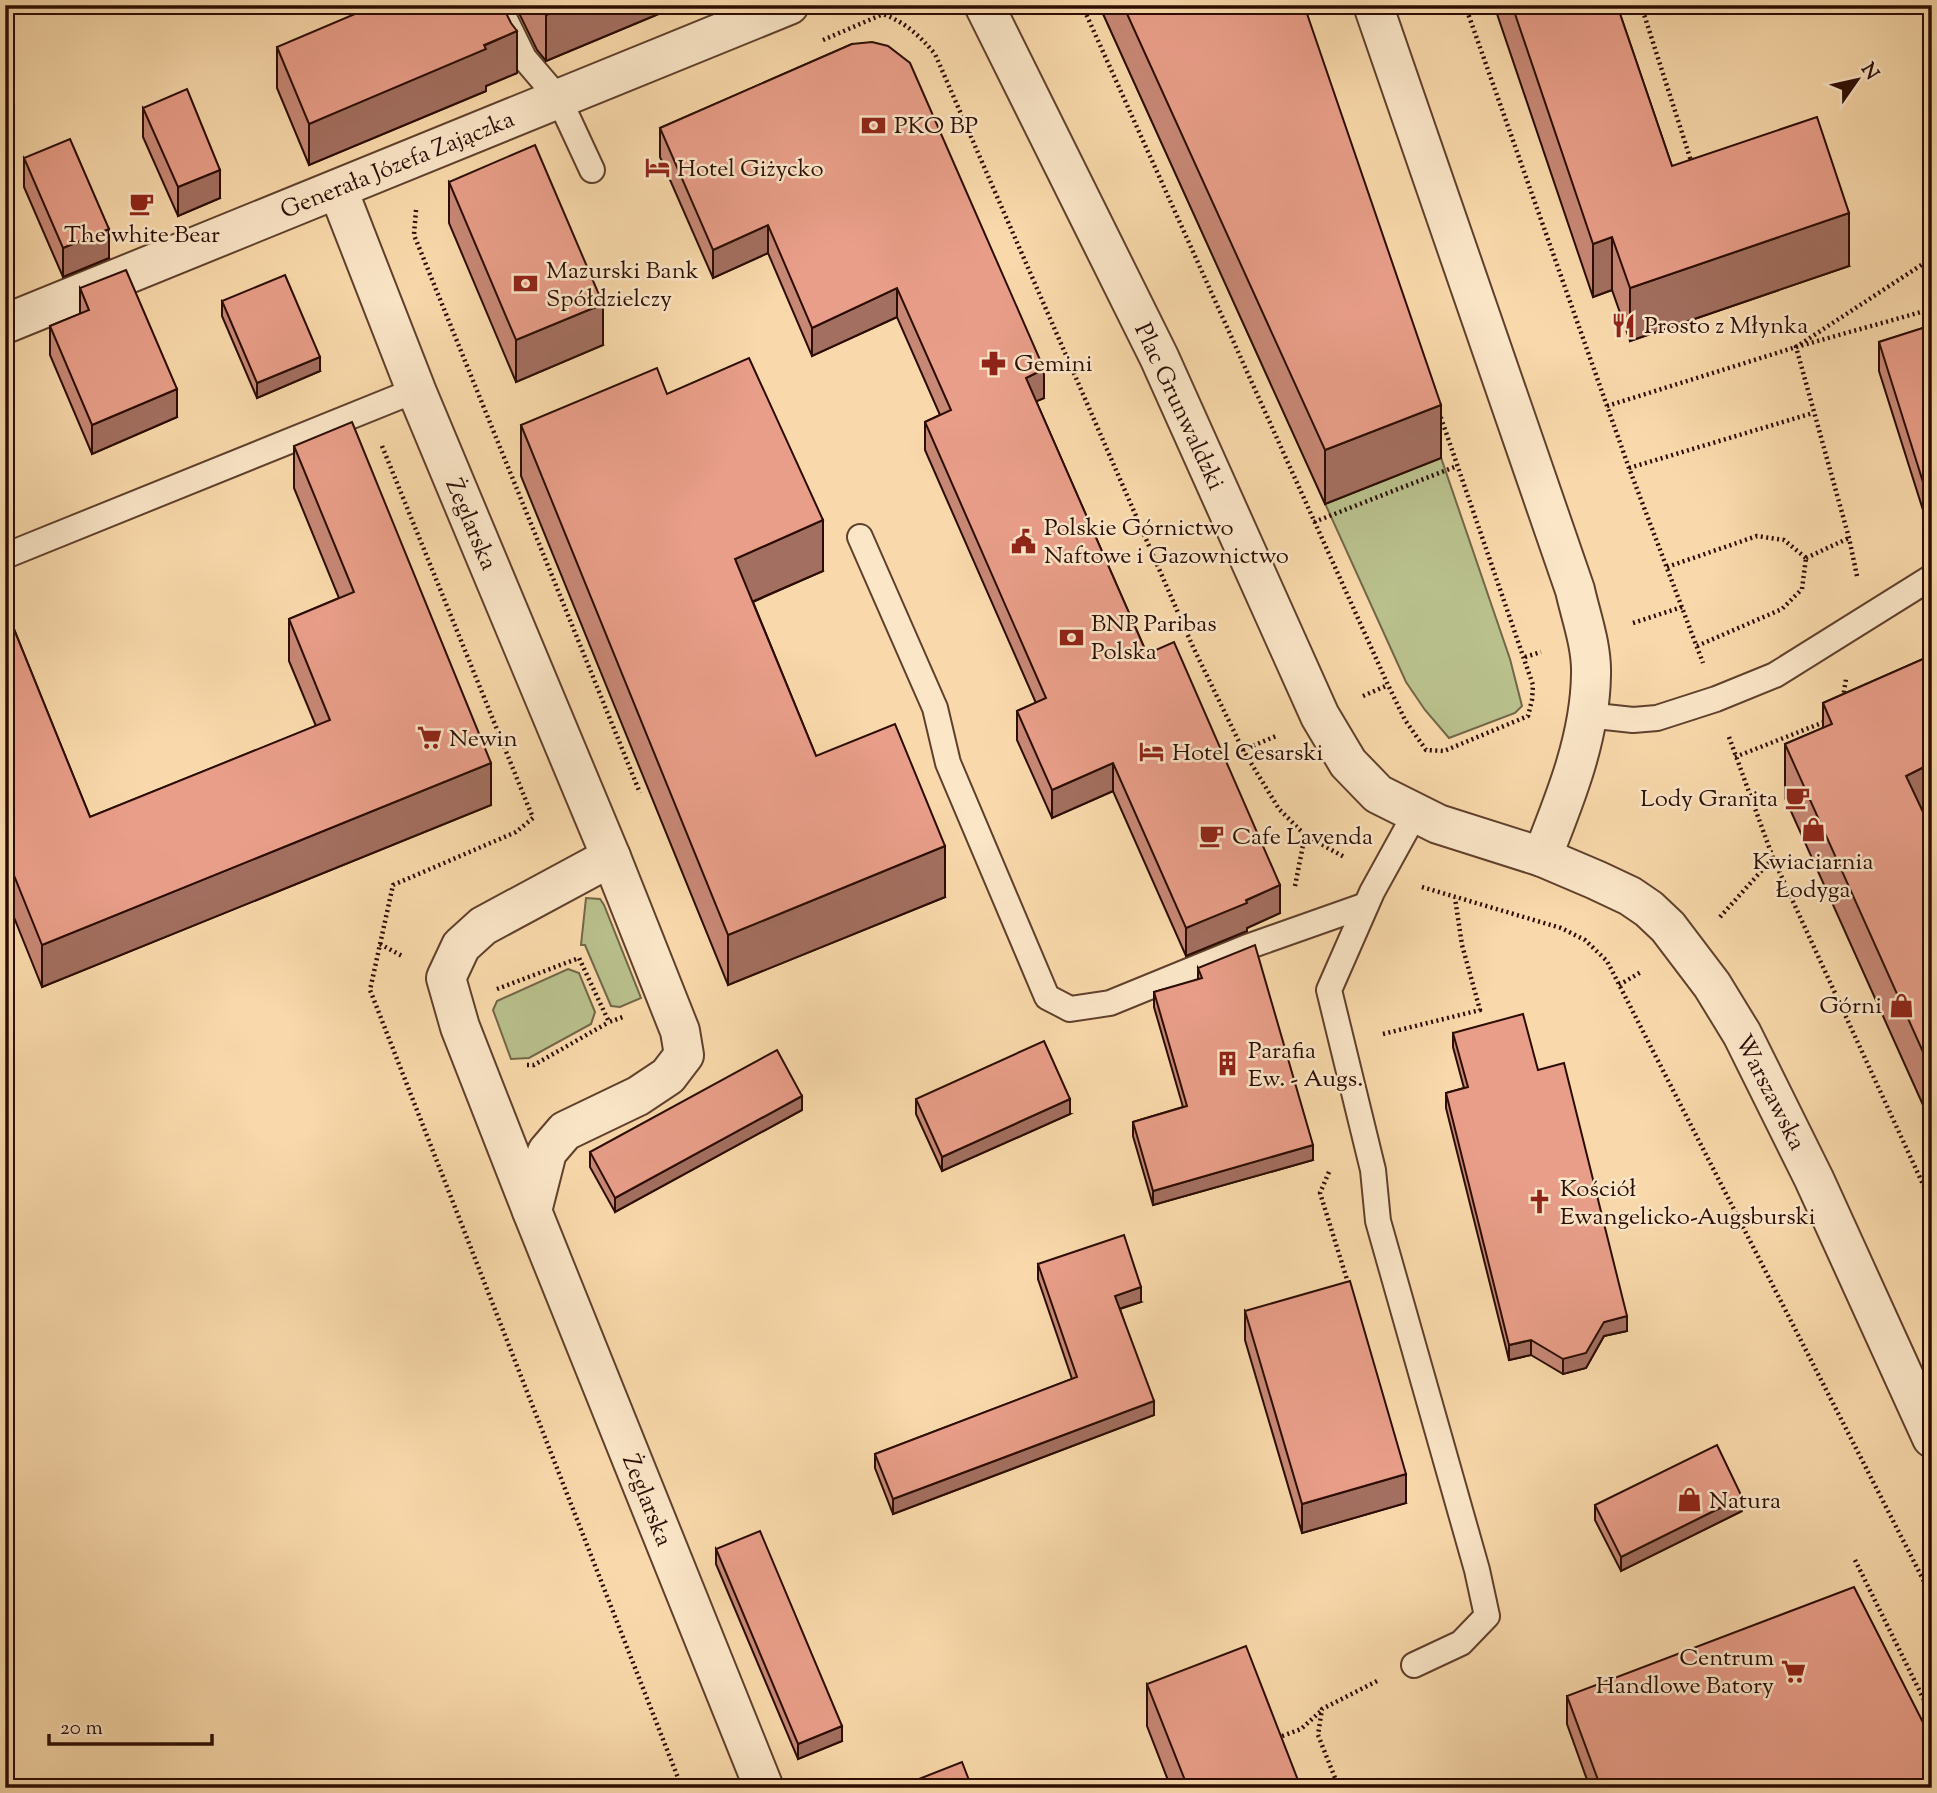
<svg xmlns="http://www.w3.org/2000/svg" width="1937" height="1793" font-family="'Sorts Mill Goudy',serif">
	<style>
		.green { fill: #b9c08c; stroke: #726647; stroke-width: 2 }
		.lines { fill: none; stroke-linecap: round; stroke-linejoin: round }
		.service-casing { stroke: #5f402c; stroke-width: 28 }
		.minor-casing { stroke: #5f402c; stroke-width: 42 }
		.tertiary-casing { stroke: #5f402c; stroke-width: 42 }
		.path { stroke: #2c0d02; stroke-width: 4.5; stroke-dasharray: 2 3.5; stroke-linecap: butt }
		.service { stroke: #fbe6c8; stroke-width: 24 }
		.minor { stroke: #fbe6c8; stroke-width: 38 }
		.tertiary { stroke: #fbe6c8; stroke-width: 38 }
		.wall { fill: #c88876; stroke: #2c0d02; stroke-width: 2 }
		.shaded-wall { fill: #a36f60; stroke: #2c0d02; stroke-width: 2 }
		.building { fill: #e99e89; stroke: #2c0d02; stroke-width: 2 }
		.labels { text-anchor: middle; stroke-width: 5; stroke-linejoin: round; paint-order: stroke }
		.poi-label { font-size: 24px; fill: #2c0d02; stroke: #fbe6c8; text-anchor: start }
		.street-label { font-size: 24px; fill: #2c0d02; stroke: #fbe6c8 }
	</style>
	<rect width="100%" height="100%" fill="#f9d9ab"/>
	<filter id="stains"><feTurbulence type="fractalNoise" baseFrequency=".00286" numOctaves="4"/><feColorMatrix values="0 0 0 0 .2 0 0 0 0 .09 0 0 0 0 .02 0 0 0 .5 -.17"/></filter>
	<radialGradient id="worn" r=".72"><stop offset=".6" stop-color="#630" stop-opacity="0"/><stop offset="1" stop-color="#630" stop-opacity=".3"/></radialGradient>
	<!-- green -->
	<g class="green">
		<path d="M1099 5H1286L1510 659 1522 706 1515 713 1449 738 1425 710 1406 682Z"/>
		<path d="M586 898 600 899 604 905 641 998 620 1007 611 1006 585 945H581Z"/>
		<path d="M568 969 579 973 595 1012 591 1024 529 1058 511 1059 493 1010 497 1001Z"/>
	</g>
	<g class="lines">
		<defs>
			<g id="service">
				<path d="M498 5 524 58 559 99 592 170"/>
				<path d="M860 537 935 708 948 763 1047 997 1070 1009 1110 1003 1247 947 1366 905"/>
				<path d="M5 556 416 390"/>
				<path d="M1587 715 1633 720 1657 718 1716 699 1775 675 1932 577"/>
				<path d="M1414 1665 1461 1643 1487 1616 1477 1570 1378 1221 1373 1170 1329 990 1372 892 1415 814"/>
			</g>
			<g id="minor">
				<path d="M338 190 416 390 611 857 680 1031 684 1055 668 1076 638 1096 565 1131 547 1152 532 1211"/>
				<path d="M5 324 789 5"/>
				<path d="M611 857 483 926 461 946 446 978 460 1027 532 1211 764 1788"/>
			</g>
			<g id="tertiary">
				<path d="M984 5 1159 357 1320 716 1348 763 1378 794 1438 824 1542 857 1596 880 1630 896 1649 909 1668 927 1712 985 1742 1034 1814 1179 1932 1438"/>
				<path d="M1373 5 1575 590C1581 617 1592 646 1591 675 1590 738 1565 799 1542 857"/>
			</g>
		</defs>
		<!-- service casing -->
		<use href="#service" class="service-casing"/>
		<!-- minor casing -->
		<use href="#minor" class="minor-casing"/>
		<!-- tertiary casing -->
		<use href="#tertiary" class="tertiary-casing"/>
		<!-- path -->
		<g class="path">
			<path d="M880 5 883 14C906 23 919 35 935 54L1193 647 1243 750 1279 809 1305 835 1346 858"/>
			<path d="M1082 5 1388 685 1405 720 1426 750 1444 751 1528 716 1532 700 1533 685 1440 415"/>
			<path d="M1465 5 1629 468 1703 663"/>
			<path d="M1641 5 1692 164"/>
			<path d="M823 40 883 14"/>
			<path d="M416 210 414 235 640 793"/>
			<path d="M1607 406 1796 347 1932 309"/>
			<path d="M382 446 533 818 516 832 393 885 370 990 682 1788"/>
			<path d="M1629 468 1813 413"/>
			<path d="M1314 522 1457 466"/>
			<path d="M1806 558 1849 538"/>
			<path d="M1667 567 1757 536 1784 540 1806 558"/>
			<path d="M1857 576 1849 538 1796 347 1932 258"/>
			<path d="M1633 623 1682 607"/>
			<path d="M1697 646 1782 609 1802 589 1806 558"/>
			<path d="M1525 657 1541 652"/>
			<path d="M1363 696 1388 685"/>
			<path d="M1843 698 1846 679"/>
			<path d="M1729 737 1773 858 1932 1204"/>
			<path d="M1243 750 1276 736"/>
			<path d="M1735 757 1827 721"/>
			<path d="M1295 886 1305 835"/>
			<path d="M1422 887 1561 928 1585 940 1607 961 1932 1597"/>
			<path d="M1720 917 1773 858"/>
			<path d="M380 944 404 957"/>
			<path d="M1619 985 1641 972"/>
			<path d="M497 989 579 958 609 1022 623 1017"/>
			<path d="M1383 1034 1480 1010 1462 945 1455 898"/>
			<path d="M527 1065H534L609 1022"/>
			<path d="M1329 1172 1320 1193 1349 1286"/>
			<path d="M1855 1560 1932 1716"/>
			<path d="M1277 1738 1301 1729 1322 1710"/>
			<path d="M1339 1788 1318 1735 1322 1709 1377 1681"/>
		</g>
		<!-- service -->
		<use href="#service" class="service"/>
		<!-- minor -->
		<use href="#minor" class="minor"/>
		<!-- tertiary -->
		<use href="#tertiary" class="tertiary"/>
	</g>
	<!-- wall -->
	<g class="wall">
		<path d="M515 5H680L546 61 537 50Z"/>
		<path d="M1099 5H1304L1441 458 1325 504Z"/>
		<path d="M1494 5H1617L1672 166 1849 266 1630 341 1612 290 1593 297Z"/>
		<path d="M852 44 1044 398 1036 401 1147 654 1280 913 1247 928V931L1186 956 1113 791 1052 818 1017 740V711L1036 703 925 450V422L940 415 897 317 812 356 768 253 713 278 660 157V128Z"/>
		<path d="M277 47 517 73 486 86V91L309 165 277 88Z"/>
		<path d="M143 108 220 198 178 216 143 137Z"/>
		<path d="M24 158 109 258 63 277 24 187Z"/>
		<path d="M449 182 603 345 516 382 449 223Z"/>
		<path d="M80 288 177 417 92 454 50 355V326L80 314Z"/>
		<path d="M222 301 320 371 257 398 222 316Z"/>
		<path d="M1932 325V508L1923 510 1879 371V342Z"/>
		<path d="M667 394 823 571 753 602 816 756 945 897 728 985 521 476V425Z"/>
		<path d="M294 446 491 805 42 987 5 895V607L90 817 316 726 289 661V619L339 598 294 488Z"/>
		<path d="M1932 655V817L1926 819 1932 831V1125L1785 798V744L1823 728V703Z"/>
		<path d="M1198 968 1313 1160 1153 1205 1133 1136V1122L1183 1107 1154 1007V992L1198 980Z"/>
		<path d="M1453 1033 1538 1070 1627 1331 1604 1336 1586 1368 1563 1374 1531 1355 1509 1360 1446 1108V1093L1464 1088 1453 1047Z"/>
		<path d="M916 1099 1070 1114 942 1171 916 1114Z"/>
		<path d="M802 1110 615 1212 590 1167V1152Z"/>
		<path d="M1038 1264 1141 1302 1120 1309 1154 1415 893 1514 875 1468V1454L1072 1379 1038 1279Z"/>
		<path d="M1245 1311 1406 1503 1302 1533 1245 1340Z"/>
		<path d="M1595 1505 1742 1511 1621 1571 1595 1520Z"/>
		<path d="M716 1549 842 1741 798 1759 716 1564Z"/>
		<path d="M1147 1684 1301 1788H1171L1147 1726Z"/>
		<path d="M1567 1696 1932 1788H1590L1567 1724Z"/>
	</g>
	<!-- shaded-wall -->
	<g class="shaded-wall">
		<path d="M70 5H83L70 11Z"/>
		<path d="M569 5H680L546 61V15Z"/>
		<path d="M517 31V73L486 86V91L309 165V124Z"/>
		<path d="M220 170V198L178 216V187Z"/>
		<path d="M1849 213V266L1630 341V288Z"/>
		<path d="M768 225V253L713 278V250Z"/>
		<path d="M109 229V258L63 277V248Z"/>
		<path d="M1612 237V290L1593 297V244Z"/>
		<path d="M897 288V317L812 356V328Z"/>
		<path d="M603 304V345L516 382V340Z"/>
		<path d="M320 357V371L257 398V383Z"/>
		<path d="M1044 369V398L1026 406V378Z"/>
		<path d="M177 389V417L92 454V425Z"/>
		<path d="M1441 405V458L1325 504V450Z"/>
		<path d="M1932 479V508L1923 510V482Z"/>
		<path d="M823 520V571L735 609V559Z"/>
		<path d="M491 763V805L42 987V945Z"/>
		<path d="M1113 763V791L1052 818V790Z"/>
		<path d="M1932 763V817L1906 829V776Z"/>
		<path d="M945 846V897L728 985V935Z"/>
		<path d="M1280 885V913L1247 928V931L1186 956V928Z"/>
		<path d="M802 1096V1110L615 1212V1198Z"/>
		<path d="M1070 1099V1114L942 1171V1157Z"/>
		<path d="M1313 1145V1160L1153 1205V1191Z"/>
		<path d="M1141 1287V1302L1115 1310V1296Z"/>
		<path d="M1627 1316V1331L1604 1336 1586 1368 1563 1374V1359L1604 1322Z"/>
		<path d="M1531 1340V1355L1509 1360V1345Z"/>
		<path d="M1154 1401V1415L893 1514V1499Z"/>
		<path d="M1406 1474V1503L1302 1533V1504Z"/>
		<path d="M1742 1497V1511L1621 1571V1557Z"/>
		<path d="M842 1726V1741L798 1759V1744Z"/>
	</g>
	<!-- building -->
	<g class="building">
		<path d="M376 5H502L511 23 517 31 484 45 486 49 309 124 277 47Z"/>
		<path d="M538 5H569L546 15Z"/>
		<path d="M1123 5H1304L1441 405 1325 450Z"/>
		<path d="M1512 5H1617L1672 166 1817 117 1849 213 1630 288 1612 237 1593 244Z"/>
		<path d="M872 42 888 46 910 63 1044 369 1026 378 1147 654 1174 642 1280 885 1246 900 1247 903 1186 928 1113 763 1052 790 1017 711 1046 698 925 422 951 410 897 288 812 328 768 225 713 250 660 128 852 44Z"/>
		<path d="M187 89 220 170 178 187 143 108Z"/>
		<path d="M70 139 109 229 63 248 24 158Z"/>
		<path d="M535 145 603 304 516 340 449 182Z"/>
		<path d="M126 270 177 389 92 425 50 326 89 310 80 288Z"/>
		<path d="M285 275 320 357 257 383 222 301Z"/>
		<path d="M1932 325V479L1923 482 1879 342Z"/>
		<path d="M749 358 823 520 735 559 816 756 895 724 945 846 728 935 521 425 657 368 667 394Z"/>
		<path d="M352 422 491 763 42 945 5 853V607L90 817 330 720 289 619 354 592 294 446Z"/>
		<path d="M1932 655V763L1906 776 1932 831V1072L1785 744 1832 724 1823 703Z"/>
		<path d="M1255 945 1313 1145 1153 1191 1133 1122 1187 1106 1154 992 1202 978 1198 968Z"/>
		<path d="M1523 1014 1538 1070 1564 1063 1627 1316 1604 1322 1586 1353 1563 1359 1531 1340 1509 1345 1446 1093 1468 1087 1453 1033Z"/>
		<path d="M1044 1041 1070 1099 942 1157 916 1099Z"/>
		<path d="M777 1050 802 1096 615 1198 590 1152Z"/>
		<path d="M1124 1235 1141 1287 1115 1296 1154 1401 893 1499 875 1454 1077 1377 1038 1264Z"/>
		<path d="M1350 1281 1406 1474 1302 1504 1245 1311Z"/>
		<path d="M1717 1445 1742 1497 1621 1557 1595 1505Z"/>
		<path d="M760 1531 842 1726 798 1744 716 1549Z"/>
		<path d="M1854 1587 1932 1740V1788H1601L1567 1696Z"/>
		<path d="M1246 1646 1301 1788H1188L1147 1684Z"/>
		<path d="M962 1762 972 1788H896Z"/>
	</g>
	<!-- icons -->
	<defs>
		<symbol id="bank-bare" viewBox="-9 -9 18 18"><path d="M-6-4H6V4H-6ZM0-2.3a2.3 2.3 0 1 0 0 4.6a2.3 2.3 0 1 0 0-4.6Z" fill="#8f2418" stroke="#fbe6c8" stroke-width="2.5" paint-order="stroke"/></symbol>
		<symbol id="hotel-bare" viewBox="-9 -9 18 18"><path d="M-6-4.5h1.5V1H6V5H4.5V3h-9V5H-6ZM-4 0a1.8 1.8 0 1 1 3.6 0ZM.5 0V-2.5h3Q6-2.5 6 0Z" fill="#8f2418" stroke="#fbe6c8" stroke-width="2.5" paint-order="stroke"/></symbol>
		<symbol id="cafe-bare" viewBox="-9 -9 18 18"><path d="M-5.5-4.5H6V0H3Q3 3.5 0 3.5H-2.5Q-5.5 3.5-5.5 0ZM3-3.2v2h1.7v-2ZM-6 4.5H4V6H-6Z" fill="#8f2418" stroke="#fbe6c8" stroke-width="2.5" paint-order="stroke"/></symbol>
		<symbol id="restaurant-bare" viewBox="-9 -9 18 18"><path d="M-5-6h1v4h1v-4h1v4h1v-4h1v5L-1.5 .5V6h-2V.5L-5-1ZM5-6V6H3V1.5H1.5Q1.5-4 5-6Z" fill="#8f2418" stroke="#fbe6c8" stroke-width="2.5" paint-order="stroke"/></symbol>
		<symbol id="pharmacy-bare" viewBox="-9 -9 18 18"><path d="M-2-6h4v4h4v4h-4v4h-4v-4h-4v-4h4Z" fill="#8f2418" stroke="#fbe6c8" stroke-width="2.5" paint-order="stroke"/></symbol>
		<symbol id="civic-bare" viewBox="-9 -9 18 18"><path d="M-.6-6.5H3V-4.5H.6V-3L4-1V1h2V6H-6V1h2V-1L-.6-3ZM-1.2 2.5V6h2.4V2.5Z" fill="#8f2418" stroke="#fbe6c8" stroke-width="2.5" paint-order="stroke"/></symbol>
		<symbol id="supermarket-bare" viewBox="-9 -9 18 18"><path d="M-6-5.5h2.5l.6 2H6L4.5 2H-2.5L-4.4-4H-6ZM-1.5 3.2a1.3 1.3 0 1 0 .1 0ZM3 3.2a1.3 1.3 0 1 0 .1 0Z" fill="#8f2418" stroke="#fbe6c8" stroke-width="2.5" paint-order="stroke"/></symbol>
		<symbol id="shop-bare" viewBox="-9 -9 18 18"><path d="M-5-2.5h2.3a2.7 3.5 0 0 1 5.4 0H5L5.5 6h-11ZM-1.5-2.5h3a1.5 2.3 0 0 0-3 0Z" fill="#8f2418" stroke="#fbe6c8" stroke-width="2.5" paint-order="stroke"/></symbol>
		<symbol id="building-bare" viewBox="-9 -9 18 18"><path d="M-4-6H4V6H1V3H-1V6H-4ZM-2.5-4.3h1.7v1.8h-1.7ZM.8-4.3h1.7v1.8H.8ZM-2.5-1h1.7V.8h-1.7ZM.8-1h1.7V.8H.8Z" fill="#8f2418" stroke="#fbe6c8" stroke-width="2.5" paint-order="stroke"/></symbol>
		<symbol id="church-bare" viewBox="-9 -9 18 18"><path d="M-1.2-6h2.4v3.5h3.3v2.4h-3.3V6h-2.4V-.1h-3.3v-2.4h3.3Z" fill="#8f2418" stroke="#fbe6c8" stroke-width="2.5" paint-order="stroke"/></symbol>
	</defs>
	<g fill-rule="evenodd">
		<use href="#bank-bare" x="856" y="108" width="35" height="35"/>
		<use href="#hotel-bare" x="640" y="150" width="35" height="35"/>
		<use href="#cafe-bare" x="124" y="186" width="35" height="35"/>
		<use href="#bank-bare" x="508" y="266" width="35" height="35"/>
		<use href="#restaurant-bare" x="1606" y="308" width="35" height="35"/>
		<use href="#pharmacy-bare" x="976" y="346" width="35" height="35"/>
		<use href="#civic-bare" x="1006" y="524" width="35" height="35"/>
		<use href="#bank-bare" x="1054" y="620" width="35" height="35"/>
		<use href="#supermarket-bare" x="412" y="720" width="35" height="35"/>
		<use href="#hotel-bare" x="1134" y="734" width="35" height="35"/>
		<use href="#cafe-bare" x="1780" y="780" width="35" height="35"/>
		<use href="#shop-bare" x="1796" y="812" width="35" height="35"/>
		<use href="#cafe-bare" x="1194" y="818" width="35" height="35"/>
		<use href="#shop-bare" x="1884" y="988" width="35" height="35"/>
		<use href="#building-bare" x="1210" y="1046" width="35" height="35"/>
		<use href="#church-bare" x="1522" y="1184" width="35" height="35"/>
		<use href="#shop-bare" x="1672" y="1482" width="35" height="35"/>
		<use href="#supermarket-bare" x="1776" y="1654" width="35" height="35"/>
	</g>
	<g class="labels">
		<!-- poi labels -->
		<g class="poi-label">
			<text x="894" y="133">PKO BP</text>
			<text x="677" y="176">Hotel Giżycko</text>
			<text x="142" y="242" text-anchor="middle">The white Bear</text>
			<text x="546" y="278">Mazurski Bank<tspan x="546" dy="28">Spółdzielczy</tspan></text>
			<text x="1644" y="333">Prosto z Młynka</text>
			<text x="1014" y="371">Gemini</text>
			<text x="1044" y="535">Polskie Górnictwo<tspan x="1044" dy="28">Naftowe i Gazownictwo</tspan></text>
			<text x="1091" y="631">BNP Paribas<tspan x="1091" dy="28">Polska</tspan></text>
			<text x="449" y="746">Newin</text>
			<text x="1172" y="760">Hotel Cesarski</text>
			<text x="1778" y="806" text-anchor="end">Lody Granita</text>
			<text x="1232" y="844">Cafe Lavenda</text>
			<text x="1813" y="869" text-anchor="middle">Kwiaciarnia<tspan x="1813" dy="28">Łodyga</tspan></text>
			<text x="1882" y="1013" text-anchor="end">Górni</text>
			<text x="1248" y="1058">Parafia<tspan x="1248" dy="28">Ew. - Augs.</tspan></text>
			<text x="1560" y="1196">Kościół<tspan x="1560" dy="28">Ewangelicko-Augsburski</tspan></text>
			<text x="1709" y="1508">Natura</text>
			<text x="1774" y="1665" text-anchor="end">Centrum<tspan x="1774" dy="28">Handlowe Batory</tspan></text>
		</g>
		<!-- street labels -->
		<g class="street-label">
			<text transform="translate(397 164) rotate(-22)" y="8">Generała Józefa Zajączka</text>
			<text transform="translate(1180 406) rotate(65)" y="8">Plac Grunwaldzki</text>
			<text transform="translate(472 524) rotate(67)" y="8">Żeglarska</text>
			<text transform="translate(1771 1092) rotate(63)" y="8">Warszawska</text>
			<text transform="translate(648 1500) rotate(68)" y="8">Żeglarska</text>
		</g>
	</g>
	<!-- margin -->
	<rect width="1937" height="1793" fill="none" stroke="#f9d9ab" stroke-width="28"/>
	<rect x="7" y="7" width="1923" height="1779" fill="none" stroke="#2c0d02" stroke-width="3.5"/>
	<rect x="14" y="14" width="1909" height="1765" fill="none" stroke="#2c0d02" stroke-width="2"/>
	<!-- north arrow -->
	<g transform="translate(1857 80) rotate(56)" stroke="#fbe6c8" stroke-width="5" paint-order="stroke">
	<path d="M0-5L12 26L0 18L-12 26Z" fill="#2c0d02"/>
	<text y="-10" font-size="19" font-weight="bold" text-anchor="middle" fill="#2c0d02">N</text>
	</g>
	<!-- scale -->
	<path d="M49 1734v10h163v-10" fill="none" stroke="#2c0d02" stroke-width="3.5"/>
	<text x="60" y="1734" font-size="21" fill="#2c0d02" stroke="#fbe6c8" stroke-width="5" paint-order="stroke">20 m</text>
	<rect width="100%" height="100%" filter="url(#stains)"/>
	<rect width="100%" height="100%" fill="url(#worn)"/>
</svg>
